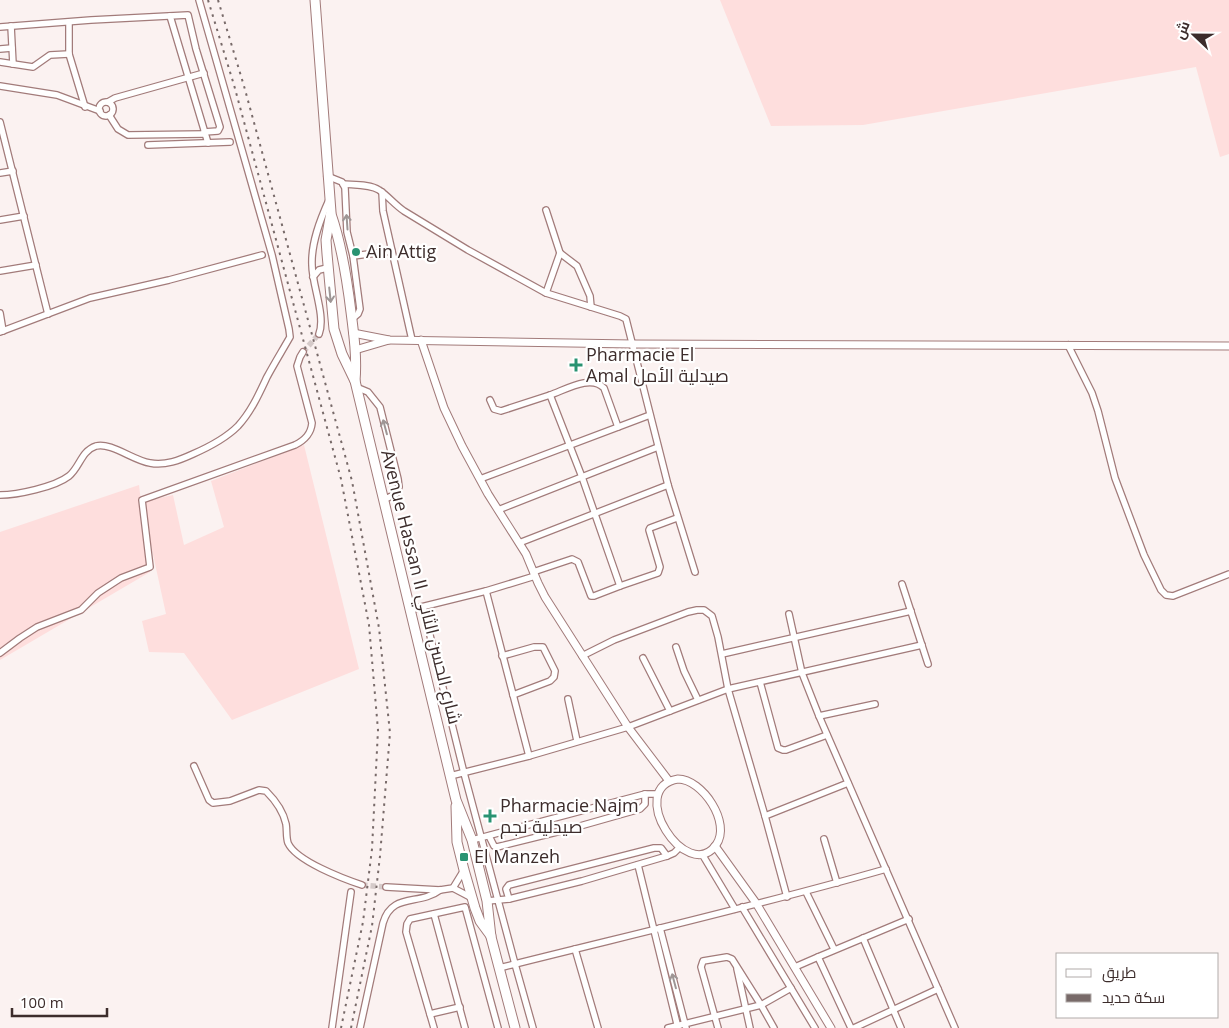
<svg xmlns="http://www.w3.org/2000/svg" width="1229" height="1028" font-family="'Open Sans',Cairo,sans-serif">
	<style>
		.built { fill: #fededd }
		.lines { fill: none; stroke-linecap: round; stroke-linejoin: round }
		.minor-tunnel { stroke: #d5cac9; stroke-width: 5.5; stroke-dasharray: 5.5 3; stroke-linecap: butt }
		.minor-casing { stroke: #a27b7a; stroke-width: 8 }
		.tertiary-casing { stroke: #a27b7a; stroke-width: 9 }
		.primary-casing { stroke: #a27b7a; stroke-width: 11 }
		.minor { stroke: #fff; stroke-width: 5.5 }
		.tertiary { stroke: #fff; stroke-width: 7 }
		.primary { stroke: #fff; stroke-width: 9 }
		.rail { stroke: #786a69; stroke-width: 2; stroke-dasharray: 2.5 5; stroke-linecap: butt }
		.oneway { stroke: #9e9695 }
		.poi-dot { fill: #299372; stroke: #fff; stroke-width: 2 }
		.labels { text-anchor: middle; stroke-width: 4.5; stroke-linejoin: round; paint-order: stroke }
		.poi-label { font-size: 18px; fill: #3c2c2b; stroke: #fff; text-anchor: start }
		.street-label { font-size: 18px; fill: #3c2c2b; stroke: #fff }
	</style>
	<rect width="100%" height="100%" fill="#fbf2f1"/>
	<!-- built -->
	<g class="built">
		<path d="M720 0H1229V154L1220 157 1196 67 863 125 771 126Z"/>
		<path d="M304 445 359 669 232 720 184 653 149 652 142 621 166 614 142 504 150 572 0 660V532L139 485 141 502 173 495 184 545 224 527 211 481Z"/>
	</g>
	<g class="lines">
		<!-- minor-tunnel -->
		<g class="minor-tunnel">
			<path d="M303 352 319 334"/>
			<path d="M362 885 386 887"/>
		</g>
		<defs>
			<g id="minor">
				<path d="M170 16 208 143"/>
				<path d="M69 22V54L85 107"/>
				<path d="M11 26 13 64"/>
				<path d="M0 27 91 20 188 15 196 49 220 127 218 131 204 132"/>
				<path d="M0 49 12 48"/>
				<path d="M0 62 33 67 50 55 69 54"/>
				<path d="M0 86 57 95 100 111"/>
				<path d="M108 102 115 98 204 73"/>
				<circle cx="106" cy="109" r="7"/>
				<path d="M109 115 118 129 128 135 204 134"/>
				<path d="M0 122 48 314"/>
				<path d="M148 145 230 142"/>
				<path d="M0 173 13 171"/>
				<path d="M327 176 342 182 345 188 347 232 353 256 360 309 358 314 352 319"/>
				<path d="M343 184C354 185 370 184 379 190 387 195 395 205 404 211L468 250 546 293 620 316 626 319 668 485 695 572"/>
				<path d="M382 192 383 211 412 340"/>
				<path d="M0 220 24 216"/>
				<path d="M560 253 577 266 590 296 591 307"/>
				<path d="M353 256 392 251"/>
				<path d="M0 271 36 265"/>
				<path d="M313 277 319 270 327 268"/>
				<path d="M546 293 560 253 546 210"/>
				<path d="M0 313 3 331"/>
				<path d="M0 332 90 298 169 280 262 255"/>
				<path d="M319 334C326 316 312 285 312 265 311 243 320 220 329 200"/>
				<path d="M1068 345 1092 393 1098 411 1115 478 1144 555 1161 590 1166 595 1173 596 1229 574"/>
				<path d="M356 387 368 392 380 407 398 479 399 487 396 494 383 500"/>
				<path d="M550 395C565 390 591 374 604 388L618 427"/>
				<path d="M490 400 494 409 501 411 550 395 582 477 620 586 594 596H591L578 562 572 559 533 572"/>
				<path d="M480 479 650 415"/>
				<path d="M0 495C17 495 55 487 69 476 80 467 81 451 96 446 111 442 134 461 150 463 165 466 180 460 193 454 209 447 226 438 238 426 251 412 259 394 267 377 274 364 282 351 290 337L289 329 272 255 199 0"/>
				<path d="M498 510 658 447"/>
				<path d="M519 543 668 485"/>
				<path d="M902 584 928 664"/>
				<path d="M620 586 658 573 660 567 649 530 650 528 677 518"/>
				<path d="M486 591 529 756"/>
				<path d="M423 607 464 773 515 964C639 933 764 904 886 869"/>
				<path d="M409 610 486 591 535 576"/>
				<path d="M789 614 802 673 819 716 955 1028"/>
				<path d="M676 647 684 671 698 700"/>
				<path d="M0 653 20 638 37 627 81 610 98 593 121 578 150 567 142 500 295 445C305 440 311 434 312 423L297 366 300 357 303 352"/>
				<path d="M722 654 911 611"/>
				<path d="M502 656 534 647H543L555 671 554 677 550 681 513 695"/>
				<path d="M582 656 614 640 688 612 697 610H704L712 616 718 637 728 689 765 816"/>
				<path d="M643 658 670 711"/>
				<path d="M760 682 778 748 783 750H786L827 735"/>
				<path d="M568 699 577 741"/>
				<path d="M819 716 875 704"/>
				<path d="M194 766 209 800 213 803 230 801 259 790 266 791C275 800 283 810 286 824 287 830 286 837 288 843 296 861 344 879 362 885"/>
				<path d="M450 776 529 756 628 727 728 689 922 645"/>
				<path d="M489 836 494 846 497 847 573 828 640 809 645 804V794"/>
				<path d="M824 839 837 883"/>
				<path d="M472 840 645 794H658"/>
				<path d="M702 854 735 909"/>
				<path d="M638 865 678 1028"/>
				<path d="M386 887 440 890 453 888 464 870"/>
				<path d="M453 888 472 898"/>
				<path d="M806 892 834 949"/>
				<path d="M787 897 765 816 848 783"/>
				<path d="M509 899 506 889 509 885 654 848H661L667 856"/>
				<path d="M487 901 509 899 582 881 667 856 674 853 680 847"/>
				<path d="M742 907 815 1028"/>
				<path d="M434 914 465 1028"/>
				<path d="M660 928 686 1028"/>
				<path d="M863 938 901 1028"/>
				<path d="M575 949 598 1028"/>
				<path d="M795 967 818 957"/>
				<path d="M499 968 515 964 533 1028"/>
				<path d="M737 969 750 1028"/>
				<path d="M430 1014 460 1007"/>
				<path d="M332 1028 351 892"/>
				<path d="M360 1028 383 923C392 892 419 906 440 890"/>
				<path d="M434 1028 406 932 407 924 410 919 465 907 498 1028"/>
				<path d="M668 1028 761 1005 791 988"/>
				<path d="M718 1028 701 967 703 961 727 957 732 959 761 1005 774 1028"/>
				<path d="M851 1028 818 957 909 919"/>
				<path d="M854 1028 938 989"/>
			</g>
			<g id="tertiary">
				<path d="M353 333 389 340 633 344 1229 346"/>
				<path d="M421 340 444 408 462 446 488 494 526 554 538 583 545 597 628 727 669 781"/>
				<path d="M355 350 389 340"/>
				<path d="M678 779C702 779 732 823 716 845 687 885 624 788 678 779Z"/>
				<path d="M715 846 756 903 831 1028"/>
			</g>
			<g id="primary">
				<path d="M315 0 331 212 326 240 327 254 334 329 342 354 355 381 456 800 472 840 487 901 491 937 515 1028"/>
				<path d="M331 214C342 246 347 279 351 312 354 335 357 358 355 381"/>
				<path d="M456 806 457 842 464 870 475 908 480 921 491 936"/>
			</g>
		</defs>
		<!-- minor casing -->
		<use href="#minor" class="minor-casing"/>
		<!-- tertiary casing -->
		<use href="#tertiary" class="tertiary-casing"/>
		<!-- primary casing -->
		<use href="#primary" class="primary-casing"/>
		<!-- minor -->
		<use href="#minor" class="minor"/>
		<!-- tertiary -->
		<use href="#tertiary" class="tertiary"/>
		<!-- primary -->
		<use href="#primary" class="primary"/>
		<!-- rail -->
		<g class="rail">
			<path d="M208 0 234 85 341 479 369 625 378 730 372 849 363 922 341 1028"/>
			<path d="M218 0 244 86 352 481 379 628 390 733 380 856 372 926 351 1028"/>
		</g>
	</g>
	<!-- one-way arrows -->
	<defs><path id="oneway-shaft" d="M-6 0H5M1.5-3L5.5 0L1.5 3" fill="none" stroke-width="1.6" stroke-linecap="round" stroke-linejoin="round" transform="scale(1.25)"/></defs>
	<g class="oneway">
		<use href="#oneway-shaft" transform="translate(347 222) rotate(-94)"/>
		<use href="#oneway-shaft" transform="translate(330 295) rotate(84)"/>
		<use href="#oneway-shaft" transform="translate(385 427) rotate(-105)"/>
		<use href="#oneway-shaft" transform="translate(674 981) rotate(-105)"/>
	</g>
	<!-- markers -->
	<g class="poi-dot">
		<circle cx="356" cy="252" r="5"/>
		<path d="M573.5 357.5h5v5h5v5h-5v5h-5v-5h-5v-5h5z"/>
		<path d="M487.5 808.5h5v5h5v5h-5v5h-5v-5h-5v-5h5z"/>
		<rect x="459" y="852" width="10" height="10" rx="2.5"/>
	</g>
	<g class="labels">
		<!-- poi labels -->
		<g class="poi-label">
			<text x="366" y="258">Ain Attig</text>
			<text x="586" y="361">Pharmacie El<tspan x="586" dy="21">Amal صيدلية الأمل</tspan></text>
			<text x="500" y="812">Pharmacie Najm<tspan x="500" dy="21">صيدلية نجم</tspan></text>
			<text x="474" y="863">El Manzeh</text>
		</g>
		<!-- street labels -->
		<g class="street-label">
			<text transform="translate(421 587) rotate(76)" y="6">Avenue Hassan II شارع الحسن الثاني</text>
		</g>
	</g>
	<!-- legend -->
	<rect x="1056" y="953" width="162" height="65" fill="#ffffff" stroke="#b1abaa"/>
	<rect x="1066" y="969" width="25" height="8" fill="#ffffff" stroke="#b1abaa"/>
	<text x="1102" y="978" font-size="15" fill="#3c2c2b">طريق</text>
	<rect x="1066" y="994" width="25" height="8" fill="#786a69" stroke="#b1abaa"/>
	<text x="1102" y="1003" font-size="15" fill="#3c2c2b">سكة حديد</text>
	<!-- north arrow -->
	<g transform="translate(1194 35) rotate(292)" stroke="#ffffff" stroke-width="4" paint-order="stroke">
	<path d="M0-4L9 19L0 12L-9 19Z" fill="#3c2c2b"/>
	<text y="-8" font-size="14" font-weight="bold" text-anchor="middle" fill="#3c2c2b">ش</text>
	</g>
	<!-- scale -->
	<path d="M12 1008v8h95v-8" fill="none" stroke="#3c2c2b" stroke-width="2.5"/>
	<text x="20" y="1008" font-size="15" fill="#3c2c2b" stroke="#ffffff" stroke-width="4" paint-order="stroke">100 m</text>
</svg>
